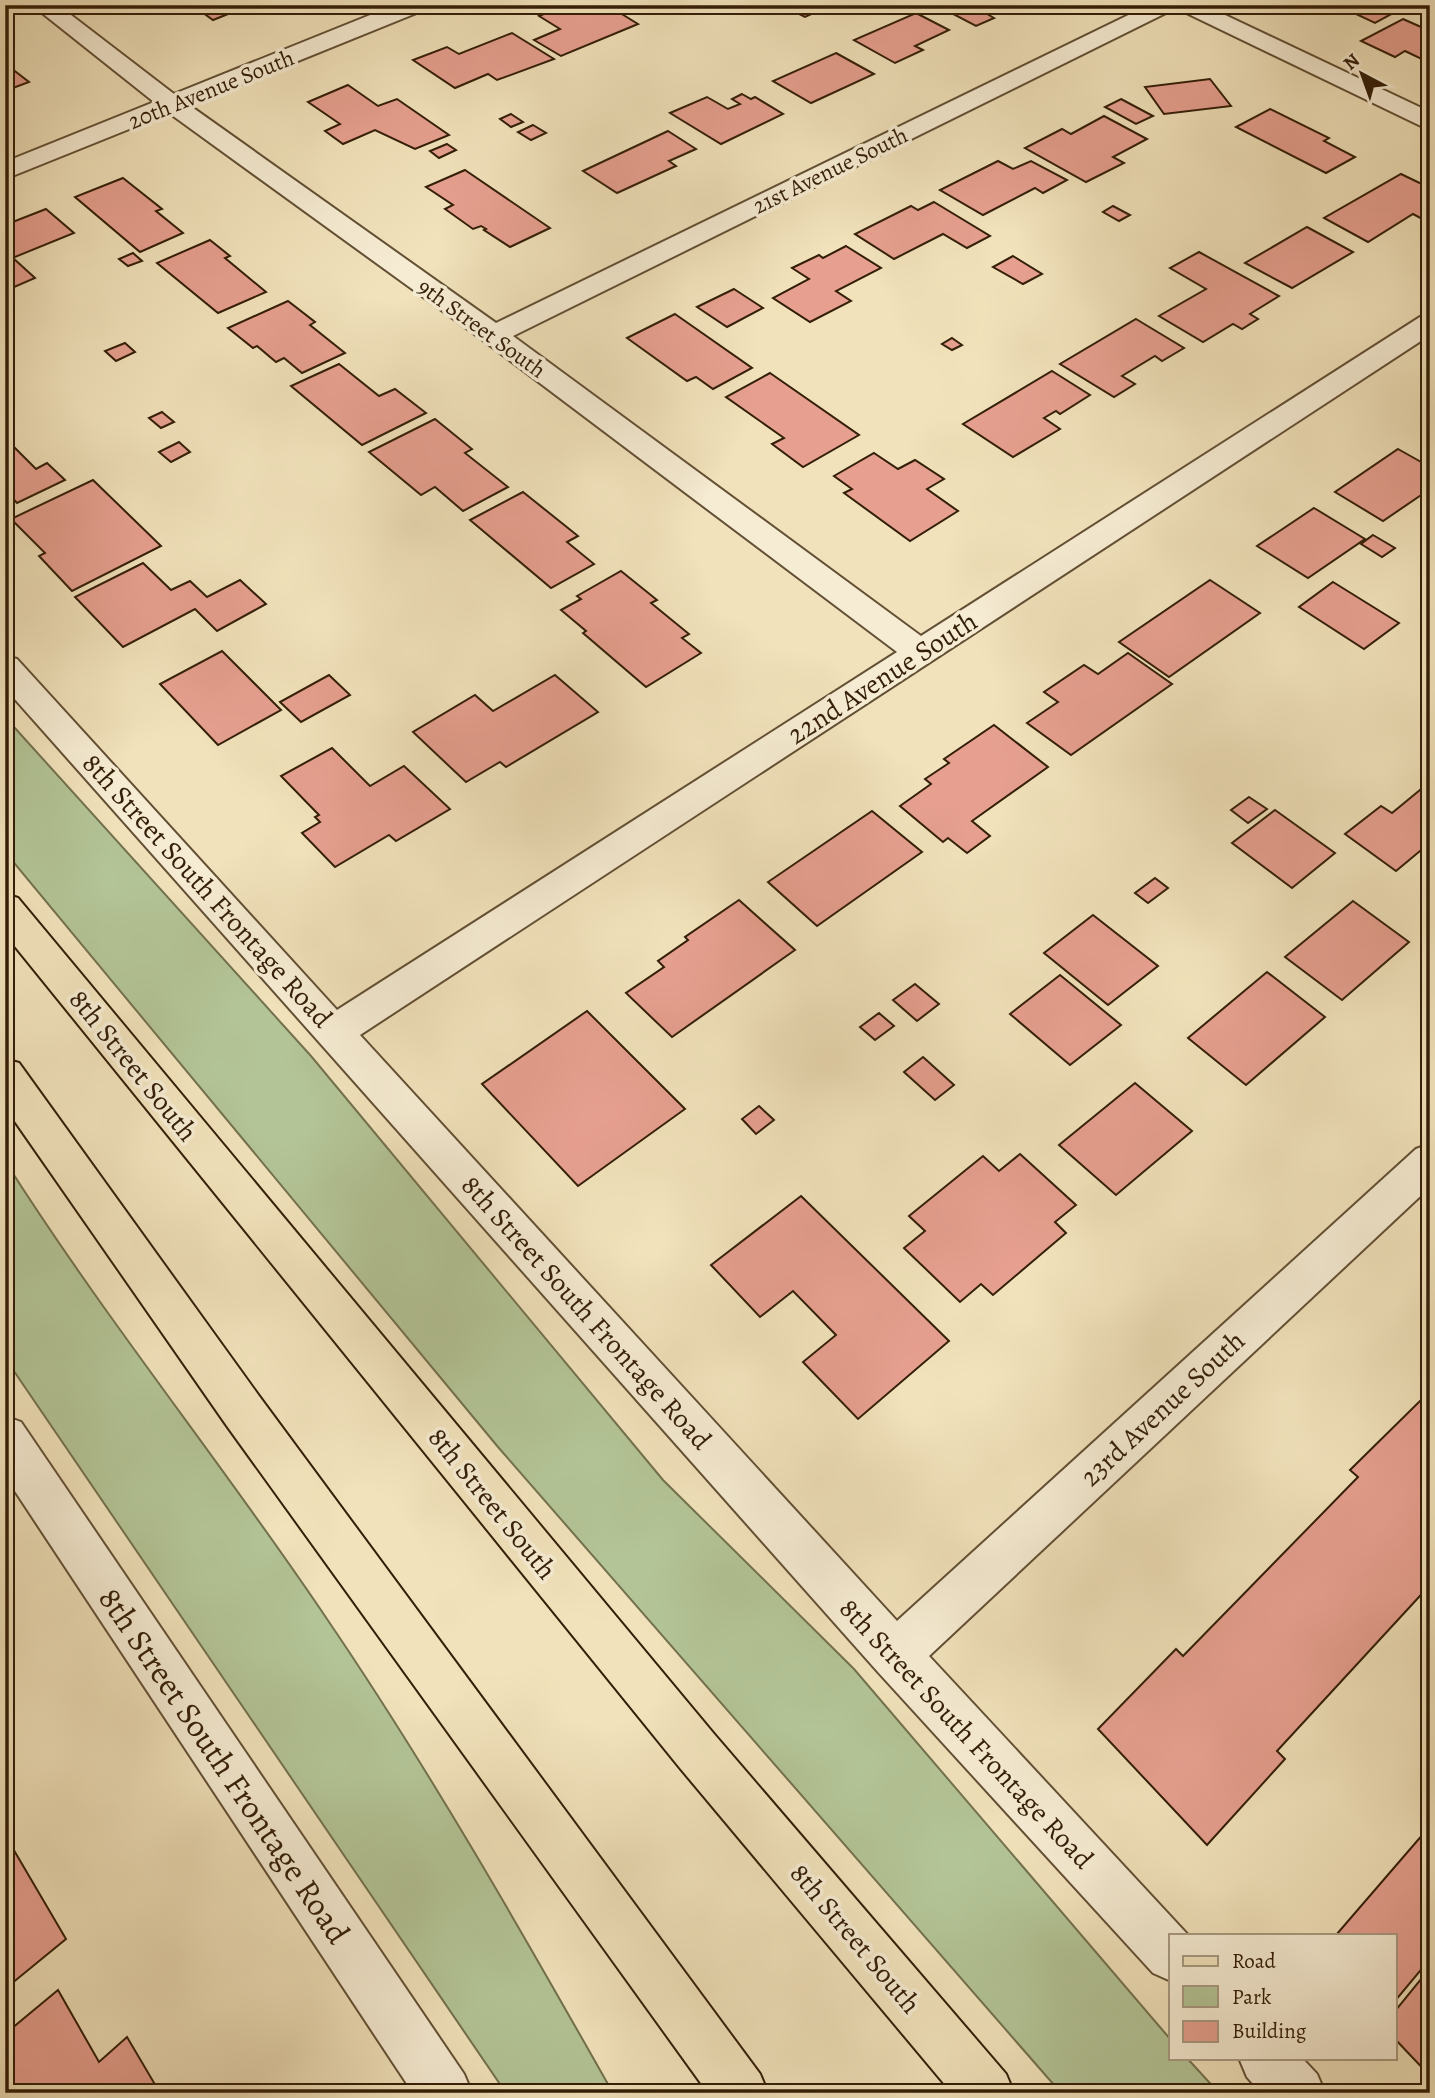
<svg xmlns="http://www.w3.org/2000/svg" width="1435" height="2098" font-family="Alegreya,serif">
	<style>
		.green { fill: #b3c496; stroke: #73714e; stroke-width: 2 }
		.building { fill: #e7a090; stroke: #331e07; stroke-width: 2 }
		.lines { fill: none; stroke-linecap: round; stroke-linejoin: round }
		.minor-casing { stroke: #624f34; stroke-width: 4 }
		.primary-casing { stroke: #331e07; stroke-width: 4 }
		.minor { fill: #f6ecd3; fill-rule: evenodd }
		.primary { fill: #f1e2bb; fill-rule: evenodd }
		.labels { text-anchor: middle; stroke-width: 7; stroke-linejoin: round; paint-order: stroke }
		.far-street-label { font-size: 23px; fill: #331e07; stroke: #f6ecd3 }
		.street-label { font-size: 28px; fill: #331e07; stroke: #f6ecd3 }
		.near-street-label { font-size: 33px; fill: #331e07; stroke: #f6ecd3 }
	</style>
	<rect width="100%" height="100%" fill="#f1e2bb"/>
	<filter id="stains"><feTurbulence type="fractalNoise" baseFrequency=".00286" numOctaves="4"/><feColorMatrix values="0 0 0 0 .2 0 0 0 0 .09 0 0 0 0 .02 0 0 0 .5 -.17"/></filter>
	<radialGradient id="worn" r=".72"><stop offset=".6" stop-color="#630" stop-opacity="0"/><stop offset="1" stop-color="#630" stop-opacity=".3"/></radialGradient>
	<!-- green -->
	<g class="green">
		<path d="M5 717 311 1056 663 1480 854 1669 1171 2040V2058H1187L1219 2093H1061L498 1447 5 852Z"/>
		<path d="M5 1161C105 1319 223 1464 327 1619 431 1772 522 1932 613 2093H506L5 1358Z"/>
	</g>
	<!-- building -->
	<g class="building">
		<path d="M174 5H251L230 11 233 12 213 20 192 5 181 10Z"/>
		<path d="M565 5H607L638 24 561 56 534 40 560 29 539 16Z"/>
		<path d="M803 5 816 12 805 17 791 10Z"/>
		<path d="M936 5H999L984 12 994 18 976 26Z"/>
		<path d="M1337 5H1408L1375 23Z"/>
		<path d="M916 13 949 30 915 46 923 50 895 63 854 40Z"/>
		<path d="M1403 19 1430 31V63L1405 51 1395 57 1361 41Z"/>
		<path d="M512 33 554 59 497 80 488 74 455 88 413 60 447 47 459 54Z"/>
		<path d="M836 53 874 74 811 103 773 81Z"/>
		<path d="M5 65H7L29 82 5 91Z"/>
		<path d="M1210 79 1231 106 1164 114 1145 87Z"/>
		<path d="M348 85 378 106 397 99 449 135 415 149 375 130 343 144 325 131 340 124 308 102Z"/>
		<path d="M742 94 751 99 755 97 783 114 721 144 670 113 707 97 728 109 740 104 732 99Z"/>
		<path d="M1121 99 1153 116 1136 124 1105 107Z"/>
		<path d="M1270 109 1329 138 1324 141 1355 157 1326 173 1236 127Z"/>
		<path d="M511 114 523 122 511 127 500 119Z"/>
		<path d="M1104 116 1147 139 1113 157 1124 163 1086 182 1025 148 1062 129 1071 134Z"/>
		<path d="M533 125 546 133 531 140 518 132Z"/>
		<path d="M668 131 696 149 669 161 676 166 617 193 583 171Z"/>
		<path d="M447 144 456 150 439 158 430 151Z"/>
		<path d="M998 161 1013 169 1031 161 1067 180 1043 193 1035 188 983 215 940 190Z"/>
		<path d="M465 170 550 228 510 247 484 230 486 229 481 226 473 229 445 209 453 205 426 187Z"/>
		<path d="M1401 174 1430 188V218L1426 221 1413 214 1368 242 1324 218Z"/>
		<path d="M123 178 162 209 156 211 183 233 140 252 75 197Z"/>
		<path d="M934 202 990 236 967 248 943 234 894 259 855 234 911 206 918 210Z"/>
		<path d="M1113 206 1130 215 1119 221 1103 212Z"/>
		<path d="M46 209 74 233 5 261V225Z"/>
		<path d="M1307 227 1353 252 1292 288 1245 263Z"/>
		<path d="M210 240 230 256 225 258 266 292 218 313 157 263Z"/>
		<path d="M846 246 881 268 836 291 851 301 810 322 773 298 809 279 792 268 819 255 823 258Z"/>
		<path d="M1199 252 1279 296 1250 314 1258 319 1242 329 1233 324 1203 342 1159 316 1206 289 1170 268Z"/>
		<path d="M133 253 142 261 128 266 119 259Z"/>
		<path d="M1013 256 1042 274 1023 284 993 267Z"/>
		<path d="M13 258 35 278 5 291V262Z"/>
		<path d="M734 289 763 308 727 327 697 307Z"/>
		<path d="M288 301 315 322 310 325 345 353 302 373 284 358 276 362 257 346 253 348 228 328Z"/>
		<path d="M675 314 752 368 713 389 696 377 687 381 627 338Z"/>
		<path d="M1136 319 1184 348 1162 361 1155 356 1122 376 1135 384 1114 397 1060 364Z"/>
		<path d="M952 338 962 345 952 350 942 344Z"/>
		<path d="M125 343 135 352 116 361 105 351Z"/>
		<path d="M339 364 379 396 395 389 426 413 362 445 291 386Z"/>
		<path d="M1052 371 1090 395 1060 414 1056 411 1044 418 1060 429 1013 457 963 424Z"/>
		<path d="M770 373 859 435 803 467 772 444 784 438 726 397Z"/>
		<path d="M162 412 174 422 161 428 149 418Z"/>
		<path d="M435 419 472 449 465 453 508 487 463 511 435 487 421 495 369 452Z"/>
		<path d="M5 438 36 469 47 463 65 480 17 503 5 490Z"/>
		<path d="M179 442 190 452 171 462 159 452Z"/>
		<path d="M1398 449 1430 467V489L1383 521 1335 492Z"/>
		<path d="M874 453 898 469 915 460 944 479 927 489 958 511 910 541 844 493 852 489 834 476Z"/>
		<path d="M93 480 161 546 72 591 39 556 45 553 11 519Z"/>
		<path d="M523 492 578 536 567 542 594 564 551 588 470 520Z"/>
		<path d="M1314 508 1365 539 1308 578 1257 546Z"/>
		<path d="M1373 535 1395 548 1382 557 1361 544Z"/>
		<path d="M143 563 171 590 190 581 207 597 240 580 266 604 217 631 195 609 123 647 75 597Z"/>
		<path d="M621 571 657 600 651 603 689 634 682 638 701 653 646 687 583 633 586 631 561 610 581 599 577 596Z"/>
		<path d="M1210 580 1260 613 1169 677 1119 642Z"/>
		<path d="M1333 582 1399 623 1364 649 1299 607Z"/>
		<path d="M222 651 281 710 218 745 160 684Z"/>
		<path d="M1128 653 1172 684 1071 755 1027 723 1058 702 1044 692 1084 665 1098 674Z"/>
		<path d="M329 675 350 695 301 722 280 702Z"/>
		<path d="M555 675 598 712 506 767 500 762 466 782 413 732 475 695 493 711Z"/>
		<path d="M994 725 1048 767 972 821 990 836 967 853 948 838 943 842 900 806 931 784 925 779 949 763 944 759Z"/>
		<path d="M332 748 370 786 404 766 450 809 396 841 389 835 335 867 302 833 320 822 315 817 319 815 281 776Z"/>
		<path d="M1426 785 1430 788V849L1426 846 1396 871 1345 834 1381 806 1392 813Z"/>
		<path d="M1249 797 1267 809 1248 823 1231 810Z"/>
		<path d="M1275 810 1335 853 1292 888 1232 843Z"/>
		<path d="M872 811 922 852 817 926 768 882Z"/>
		<path d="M1155 878 1168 888 1148 903 1135 893Z"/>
		<path d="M739 900 795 950 672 1037 626 993 664 967 658 961 688 940 685 937Z"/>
		<path d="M1353 901 1409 942 1342 1000 1285 957Z"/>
		<path d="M1093 915 1158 966 1108 1005 1044 953Z"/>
		<path d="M1267 972 1325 1017 1246 1085 1188 1038Z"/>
		<path d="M1060 975 1121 1025 1070 1065 1010 1014Z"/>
		<path d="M915 984 939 1004 917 1021 893 1000Z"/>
		<path d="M587 1011 685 1109 578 1186 482 1084Z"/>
		<path d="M879 1013 894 1026 875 1040 860 1027Z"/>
		<path d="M923 1057 954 1085 935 1100 904 1072Z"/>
		<path d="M1135 1083 1192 1131 1116 1195 1059 1145Z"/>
		<path d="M759 1106 774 1120 756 1134 742 1119Z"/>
		<path d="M1020 1154 1076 1205 1055 1222 1066 1233 993 1295 981 1284 960 1302 904 1248 925 1231 909 1216 983 1156 999 1171Z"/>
		<path d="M801 1196 949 1341 858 1419 803 1362 836 1335 793 1291 760 1317 711 1265Z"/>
		<path d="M1423 1398 1430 1403V1585L1277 1751 1285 1759 1207 1845 1098 1729 1176 1649 1183 1656 1358 1477 1350 1470Z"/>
		<path d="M1430 1826V1959L1395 2001V1935H1336Z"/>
		<path d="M5 1835 66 1939 5 1989Z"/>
		<path d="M1430 1968V2076L1395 2039V2011Z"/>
		<path d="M58 1990 99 2062 127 2037 160 2093H5V2034Z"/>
	</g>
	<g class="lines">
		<defs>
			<g id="minor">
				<path d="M32 5H58L174 94 395 5H427L424 10 189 105 496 323 1149 5H1204L1430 112V128L1421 126 1176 8 513 336 921 636 1420 317 1430 315V335L360 1035 897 1621 1416 1149 1430 1144V1187L929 1656 1188 1935H1171V1981L1153 1973 878 1672 5 688V656L17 659 337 1010 897 652 484 341 169 113 5 179V162L154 102Z"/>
				<path d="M5 1416 21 1422 464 2074 472 2093H413L5 1476Z"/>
				<path d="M1239 2058H1302L1317 2074 1325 2093H1261L1247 2077Z"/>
			</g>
			<g id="primary">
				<path d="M5 894 18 898 714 1734 1006 2074 1014 2093H952L680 1768 5 934Z"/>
				<path d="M5 1059 19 1063 259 1396 760 2074 768 2093H708L227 1426 5 1107Z"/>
			</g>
		</defs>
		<!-- minor casing -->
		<use href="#minor" class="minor-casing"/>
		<!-- primary casing -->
		<use href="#primary" class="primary-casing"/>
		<!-- minor -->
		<use href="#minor" class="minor"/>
		<!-- primary -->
		<use href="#primary" class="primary"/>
	</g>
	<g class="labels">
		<!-- far-street labels -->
		<g class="far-street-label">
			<text transform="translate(211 89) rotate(-22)" y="8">20th Avenue South</text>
			<text transform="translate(830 170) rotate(-26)" y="8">21st Avenue South</text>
			<text transform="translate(482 328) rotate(36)" y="8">9th Street South</text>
		</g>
		<!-- street labels -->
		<g class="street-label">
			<text transform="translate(882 677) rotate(-33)" y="10">22nd Avenue South</text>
			<text transform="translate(208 890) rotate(48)" y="10">8th Street South Frontage Road</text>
			<text transform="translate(134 1065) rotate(51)" y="10">8th Street South</text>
			<text transform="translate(587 1312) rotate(48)" y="10">8th Street South Frontage Road</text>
			<text transform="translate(1162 1408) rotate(-43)" y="10">23rd Avenue South</text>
			<text transform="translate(493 1503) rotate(51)" y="10">8th Street South</text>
			<text transform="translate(967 1733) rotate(47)" y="10">8th Street South Frontage Road</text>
			<text transform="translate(856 1938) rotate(50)" y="10">8th Street South</text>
		</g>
		<!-- near-street labels -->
		<g class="near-street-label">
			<text transform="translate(225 1765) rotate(56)" y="12">8th Street South Frontage Road</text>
		</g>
	</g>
	<!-- margin -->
	<rect width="1435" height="2098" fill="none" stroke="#f1e2bb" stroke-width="28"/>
	<rect x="7" y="7" width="1421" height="2084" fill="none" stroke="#331e07" stroke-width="3.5"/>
	<rect x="14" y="14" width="1407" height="2070" fill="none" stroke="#331e07" stroke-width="2"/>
	<!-- legend -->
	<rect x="1169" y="1934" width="228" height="126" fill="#f6ecd3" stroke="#a89a81" stroke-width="2"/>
	<rect x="1183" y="1956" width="35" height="10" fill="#f1e2bb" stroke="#a89a81" stroke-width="2"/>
	<text x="1232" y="1968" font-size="21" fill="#331e07">Road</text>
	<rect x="1183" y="1986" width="35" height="21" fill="#b3c496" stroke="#a89a81" stroke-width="2"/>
	<text x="1232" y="2004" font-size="21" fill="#331e07">Park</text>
	<rect x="1183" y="2021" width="35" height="21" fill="#e7a090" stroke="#a89a81" stroke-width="2"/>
	<text x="1232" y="2038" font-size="21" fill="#331e07">Building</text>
	<!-- north arrow -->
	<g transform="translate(1362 74) rotate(319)" stroke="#f6ecd3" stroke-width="5" paint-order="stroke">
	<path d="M0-5L12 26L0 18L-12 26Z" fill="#331e07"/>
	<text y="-10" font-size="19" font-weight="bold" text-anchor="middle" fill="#331e07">N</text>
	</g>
	<rect width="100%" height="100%" filter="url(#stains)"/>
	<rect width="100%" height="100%" fill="url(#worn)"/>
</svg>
